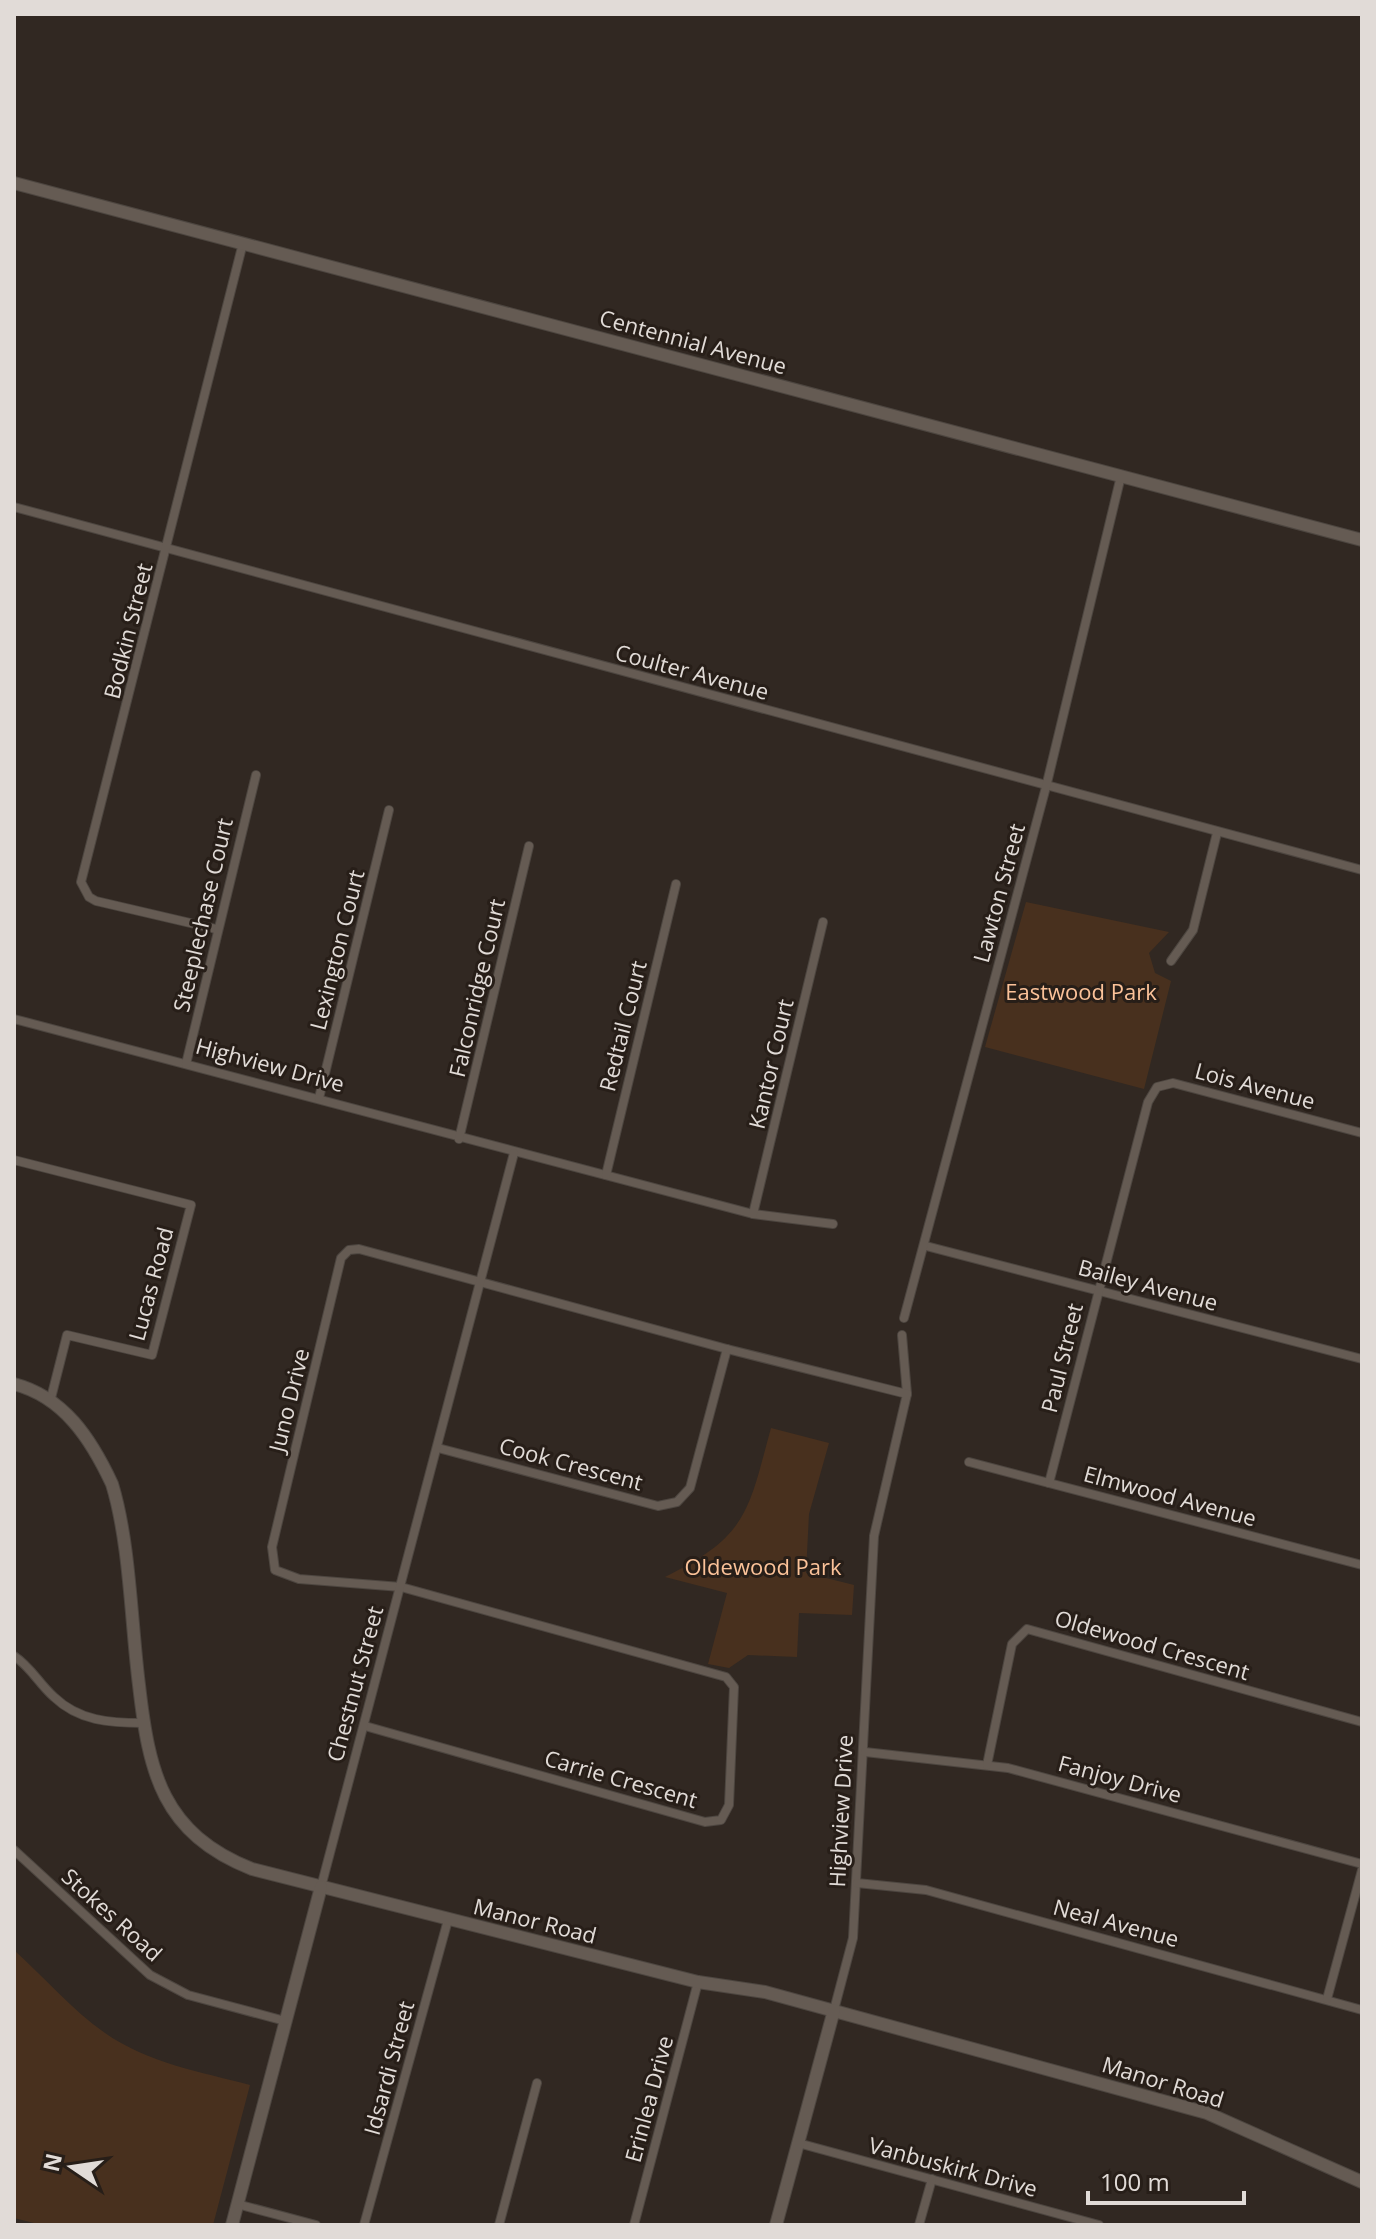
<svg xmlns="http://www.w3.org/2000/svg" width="1376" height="2239" font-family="'Open Sans',sans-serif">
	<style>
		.green { fill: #48301e }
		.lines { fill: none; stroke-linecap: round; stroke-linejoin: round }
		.street-casing { stroke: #4d4640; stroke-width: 10 }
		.secondary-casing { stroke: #4d4640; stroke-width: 14 }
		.street { stroke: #655b53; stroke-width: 8 }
		.secondary { stroke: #655b53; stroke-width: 12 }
		.labels { text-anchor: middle; stroke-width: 6; stroke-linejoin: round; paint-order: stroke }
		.street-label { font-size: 22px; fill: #e1dbd7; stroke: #271e18 }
		.park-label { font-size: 22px; fill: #fbc299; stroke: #271e18 }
	</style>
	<rect width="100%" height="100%" fill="#312822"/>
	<!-- green -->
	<g class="green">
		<path d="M1026 902 1169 932 1149 953 1155 973 1171 981 1144 1089 985 1047Z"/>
		<path d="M771 1428 829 1443 809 1514 806 1573 854 1585 852 1615 799 1613 797 1657 748 1655 729 1668 708 1664 727 1593 665 1577C748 1536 748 1512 771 1428Z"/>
		<path d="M14 1950C44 1977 72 2010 105 2033 148 2063 201 2072 250 2085L213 2225H42L14 2218Z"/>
	</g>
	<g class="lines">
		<defs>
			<g id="street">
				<path d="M14 507 1362 870"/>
				<path d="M216 929 96 901 89 897 81 882 243 243"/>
				<path d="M1171 961 1193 930 1217 833"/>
				<path d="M14 1019 753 1214 833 1224"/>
				<path d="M186 1064 256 775"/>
				<path d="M319 1098 389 810"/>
				<path d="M459 1139 529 846"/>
				<path d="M14 1160 191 1205 152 1355 67 1335 51 1398"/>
				<path d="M606 1175 676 884"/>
				<path d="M753 1214 823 922"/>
				<path d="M926 1246 1362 1359"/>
				<path d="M904 1318 1046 787 1121 476"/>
				<path d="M902 1335 907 1394"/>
				<path d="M438 1448 658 1506 677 1502 690 1488 727 1349"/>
				<path d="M969 1462 1362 1565"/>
				<path d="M1049 1483 1148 1102 1157 1087 1173 1083 1362 1133"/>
				<path d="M14 1656C31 1667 39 1684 54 1697 79 1721 110 1723 143 1723"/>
				<path d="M365 1726 705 1822 721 1820 729 1805 734 1687 726 1677 401 1587 299 1579 275 1570 272 1547 341 1258 349 1250 359 1249 727 1349 907 1394 874 1536 853 1938 834 2010"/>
				<path d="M865 1752 1008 1768 1362 1864"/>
				<path d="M987 1765 1012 1644 1027 1629 1362 1722"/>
				<path d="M14 1850 150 1975 188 1995 285 2021"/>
				<path d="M857 1883 926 1890 1362 2010"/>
				<path d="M321 1887 514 1153"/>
				<path d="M1327 1999 1362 1870"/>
				<path d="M798 2143 1099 2225"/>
				<path d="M237 2204 316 2225"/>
				<path d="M364 2225 448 1920"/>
				<path d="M499 2225 537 2083"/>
				<path d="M634 2225 698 1982"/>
				<path d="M919 2225 932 2179"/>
			</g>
			<g id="secondary">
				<path d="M14 183 1362 540"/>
				<path d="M14 1384C64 1397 91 1439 112 1484 130 1543 131 1622 139 1685 149 1773 162 1833 252 1869L698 1982 765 1992 1207 2113 1362 2182"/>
				<path d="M232 2225 321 1887"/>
				<path d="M776 2225 834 2010"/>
			</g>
		</defs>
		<!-- street casing -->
		<use href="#street" class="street-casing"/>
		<!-- secondary casing -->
		<use href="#secondary" class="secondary-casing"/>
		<!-- street -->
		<use href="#street" class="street"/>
		<!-- secondary -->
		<use href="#secondary" class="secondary"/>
	</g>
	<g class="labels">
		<!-- street labels -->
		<g class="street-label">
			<text transform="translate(693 342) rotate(15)" y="8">Centennial Avenue</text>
			<text transform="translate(128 631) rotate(-76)" y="8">Bodkin Street</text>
			<text transform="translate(692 672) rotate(15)" y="8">Coulter Avenue</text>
			<text transform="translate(999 893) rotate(-75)" y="8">Lawton Street</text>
			<text transform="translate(203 915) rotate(-77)" y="8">Steeplechase Court</text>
			<text transform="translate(337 950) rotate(-76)" y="8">Lexington Court</text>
			<text transform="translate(477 988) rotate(-77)" y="8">Falconridge Court</text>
			<text transform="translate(623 1026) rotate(-76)" y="8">Redtail Court</text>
			<text transform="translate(771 1064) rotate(-77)" y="8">Kantor Court</text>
			<text transform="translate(270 1065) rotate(15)" y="8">Highview Drive</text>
			<text transform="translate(1255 1086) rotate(15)" y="8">Lois Avenue</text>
			<text transform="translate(151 1284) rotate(-75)" y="8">Lucas Road</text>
			<text transform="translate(1148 1285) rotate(15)" y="8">Bailey Avenue</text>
			<text transform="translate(1062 1358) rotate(-76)" y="8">Paul Street</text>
			<text transform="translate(289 1400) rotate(-76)" y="8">Juno Drive</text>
			<text transform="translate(571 1464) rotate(15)" y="8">Cook Crescent</text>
			<text transform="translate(1170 1496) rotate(15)" y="8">Elmwood Avenue</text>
			<text transform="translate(1152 1645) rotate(16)" y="8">Oldewood Crescent</text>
			<text transform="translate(355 1684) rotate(-75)" y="8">Chestnut Street</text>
			<text transform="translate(621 1779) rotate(16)" y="8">Carrie Crescent</text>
			<text transform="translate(1120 1779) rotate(15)" y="8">Fanjoy Drive</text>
			<text transform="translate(841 1811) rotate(-87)" y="8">Highview Drive</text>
			<text transform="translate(112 1915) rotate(42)" y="8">Stokes Road</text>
			<text transform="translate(535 1921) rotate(14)" y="8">Manor Road</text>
			<text transform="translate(1116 1923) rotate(15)" y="8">Neal Avenue</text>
			<text transform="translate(389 2068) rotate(-75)" y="8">Idsardi Street</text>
			<text transform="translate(1163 2082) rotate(17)" y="8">Manor Road</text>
			<text transform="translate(649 2099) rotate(-75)" y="8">Erinlea Drive</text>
			<text transform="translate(953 2167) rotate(15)" y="8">Vanbuskirk Drive</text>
		</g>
		<!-- park labels -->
		<g class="park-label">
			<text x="1081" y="1000">Eastwood Park</text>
			<text x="763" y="1575">Oldewood Park</text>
		</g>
	</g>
	<!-- border -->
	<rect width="1376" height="2239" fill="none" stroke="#e1dbd7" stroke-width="32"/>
	<!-- north arrow -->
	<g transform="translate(72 2167) rotate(283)" stroke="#271e18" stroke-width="6" paint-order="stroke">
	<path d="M0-6L14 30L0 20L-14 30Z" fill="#e1dbd7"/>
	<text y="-12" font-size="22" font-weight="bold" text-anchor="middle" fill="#e1dbd7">N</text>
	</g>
	<!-- scale -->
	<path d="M1088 2191v12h156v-12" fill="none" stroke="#e1dbd7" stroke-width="4"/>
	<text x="1100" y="2191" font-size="24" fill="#e1dbd7" stroke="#271e18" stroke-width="6" paint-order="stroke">100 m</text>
</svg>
